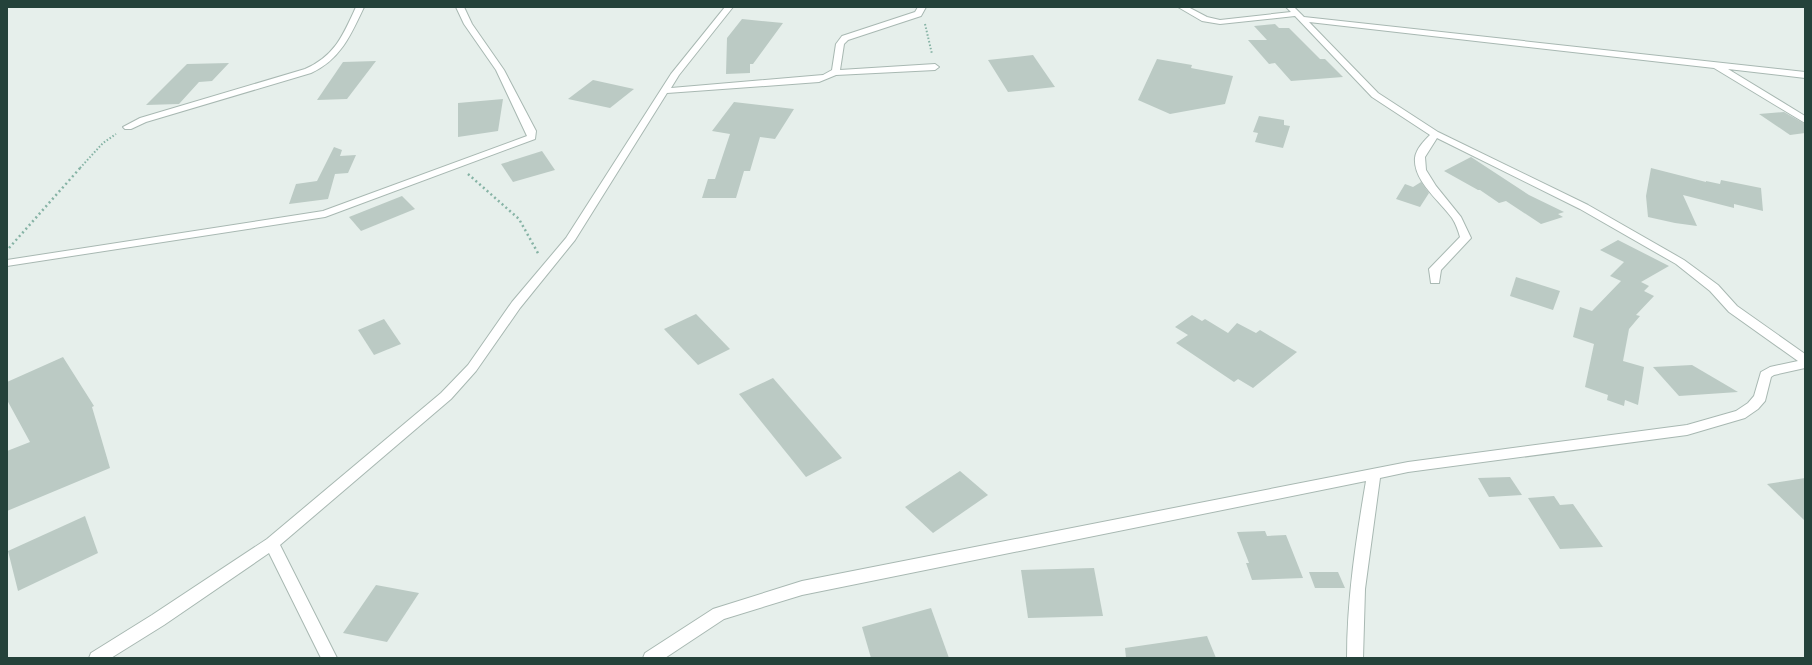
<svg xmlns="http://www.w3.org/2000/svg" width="1812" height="665" font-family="Lato,sans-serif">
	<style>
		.building { fill: #bbcac4 }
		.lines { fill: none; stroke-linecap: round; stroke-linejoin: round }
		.minor-casing { stroke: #a8b8b2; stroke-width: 2 }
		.path-far1 { stroke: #86b3a5; stroke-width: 2; stroke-dasharray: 1.5 2; stroke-linecap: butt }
		.path { stroke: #86b3a5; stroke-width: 2.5; stroke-dasharray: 2 3; stroke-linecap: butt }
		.minor { fill: #fff; fill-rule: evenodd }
	</style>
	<rect width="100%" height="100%" fill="#e6efeb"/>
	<!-- building -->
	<g class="building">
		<path d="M742 19 783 23 753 64H750V73L726 74 727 38Z"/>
		<path d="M1275 24 1279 28H1289L1320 59H1325L1343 77 1291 81 1275 63 1269 64 1248 40H1267L1254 26Z"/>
		<path d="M1033 55 1055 87 1008 92 988 60Z"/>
		<path d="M1157 59 1192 65 1191 68 1233 76 1225 104 1170 114 1138 100Z"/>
		<path d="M376 61 347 99 317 100 343 62Z"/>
		<path d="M229 63 212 81 199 82 179 104 146 105 187 64Z"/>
		<path d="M593 80 634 89 610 108 568 99Z"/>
		<path d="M503 99 498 131 458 137V103Z"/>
		<path d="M734 102 794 109 775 139 760 137 750 171H744L736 198H702L708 179H715L730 134 712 131Z"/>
		<path d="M1784 112 1805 124V133L1790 135 1759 114Z"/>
		<path d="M1259 116 1284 120V125L1290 126 1283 148 1255 142 1258 133 1253 132Z"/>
		<path d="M334 147 342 150 340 156 356 155 348 173 335 174 328 199 289 204 296 184 317 181Z"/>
		<path d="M542 151 555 170 513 182 501 164Z"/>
		<path d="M1471 157 1529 195 1564 212 1558 214 1563 217 1541 224 1506 201 1499 203 1480 190H1478L1444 171Z"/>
		<path d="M1651 168 1706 182V181L1720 184 1721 180 1761 188 1763 211 1734 204V208L1683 195 1697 226 1675 223 1648 217 1646 196Z"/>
		<path d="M1421 182 1429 193 1420 207 1396 199 1405 184 1413 187Z"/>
		<path d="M402 196 415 209 361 231 349 217Z"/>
		<path d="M1618 240 1669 266 1641 282 1649 286 1644 291 1654 296 1636 315 1640 316 1629 329 1623 361 1644 367 1638 405 1625 400 1624 406 1607 400 1608 395 1585 387 1594 344 1573 337 1580 307 1592 311 1621 281 1610 276 1624 262 1600 250Z"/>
		<path d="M1516 277 1560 291 1553 310 1510 296Z"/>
		<path d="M696 314 730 349 698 365 664 329Z"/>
		<path d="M1192 315 1202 321 1205 319 1228 333 1237 323 1256 333 1260 330 1297 352 1253 388 1238 379 1234 382 1176 343 1188 335 1175 327Z"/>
		<path d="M384 319 401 344 374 355 358 330Z"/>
		<path d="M63 357 94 406 92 407 110 468 7 511V451L30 442 7 400V382Z"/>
		<path d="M1692 365 1738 392 1679 396 1653 367Z"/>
		<path d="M773 378 842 458 806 477 739 394Z"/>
		<path d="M960 471 988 495 933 533 905 507Z"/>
		<path d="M1510 477 1522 495 1489 497 1478 478Z"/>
		<path d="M1805 478V521L1767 484Z"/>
		<path d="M1554 496 1560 505 1573 504 1603 547 1560 549 1528 498Z"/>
		<path d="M85 516 98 553 18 591 8 551Z"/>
		<path d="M1265 531 1267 536 1286 535 1303 578 1252 580 1246 563H1249L1237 532Z"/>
		<path d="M1094 568 1103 616 1028 618 1021 570Z"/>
		<path d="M1309 572H1338L1345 588H1315Z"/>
		<path d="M376 585 419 593 387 642 343 633Z"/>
		<path d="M931 608 949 658H871L862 627Z"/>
		<path d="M1207 636 1216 658H1126L1125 648Z"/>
	</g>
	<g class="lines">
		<defs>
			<g id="minor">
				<path d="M356 7H364C351 35 340 60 311 73L146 122 131 129H125L123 127 140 118 305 69C335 56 343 35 356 7Z"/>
				<path d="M456 7H464L472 24 504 70 536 131 535 139 325 217 7 266V260L323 211 527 136 496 70 464 24Z"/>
				<path d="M725 7H733L679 75 671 88 823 75 832 70 836 44 842 36 915 12 918 7H926L921 16 848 40 844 44 840 70 935 64 939 67 935 70 836 75 819 82 667 93 575 240 520 308 476 371 451 399 280 545 337 658H321L269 553 164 625 111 658H89L91 653 152 615 267 539 441 393 468 365 512 302 566 238 671 74Z"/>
				<path d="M1178 7H1188L1207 17 1220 20 1291 12 1286 7H1294L1304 17 1805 72V78L1728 69 1805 116V123L1714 68 1309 22 1378 93 1438 132 1588 205 1684 260 1718 285 1737 306 1805 354V368L1774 375 1771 377 1765 401 1758 409 1745 418 1687 435 1408 472 1380 478 1365 589 1363 658H1347C1347 598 1356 540 1366 481L802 595 724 619 665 658H643L645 653 713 609 802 581 1408 462 1687 425 1736 411 1748 403 1754 396 1761 372 1770 367 1798 361 1729 312 1710 291 1676 264 1580 209 1437 138 1425 157 1426 170 1436 186 1461 217 1471 238 1441 270 1439 283H1431L1429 269 1460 237C1458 230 1456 224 1452 218 1440 201 1413 181 1415 158 1416 149 1424 141 1430 135L1372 97 1295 16 1220 24 1202 21Z"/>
			</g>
		</defs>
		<!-- minor casing -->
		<use href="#minor" class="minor-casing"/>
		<!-- path-far1 -->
		<g class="path-far1">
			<path d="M925 24 932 54"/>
			<path d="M80 168 103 143 116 134"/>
		</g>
		<!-- path -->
		<g class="path">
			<path d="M468 174 519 219 539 255"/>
			<path d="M9 248 81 167"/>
		</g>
		<!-- minor -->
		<use href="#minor" class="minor"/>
	</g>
	<!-- border -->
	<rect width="1812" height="665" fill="none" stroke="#24423a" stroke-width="16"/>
</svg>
